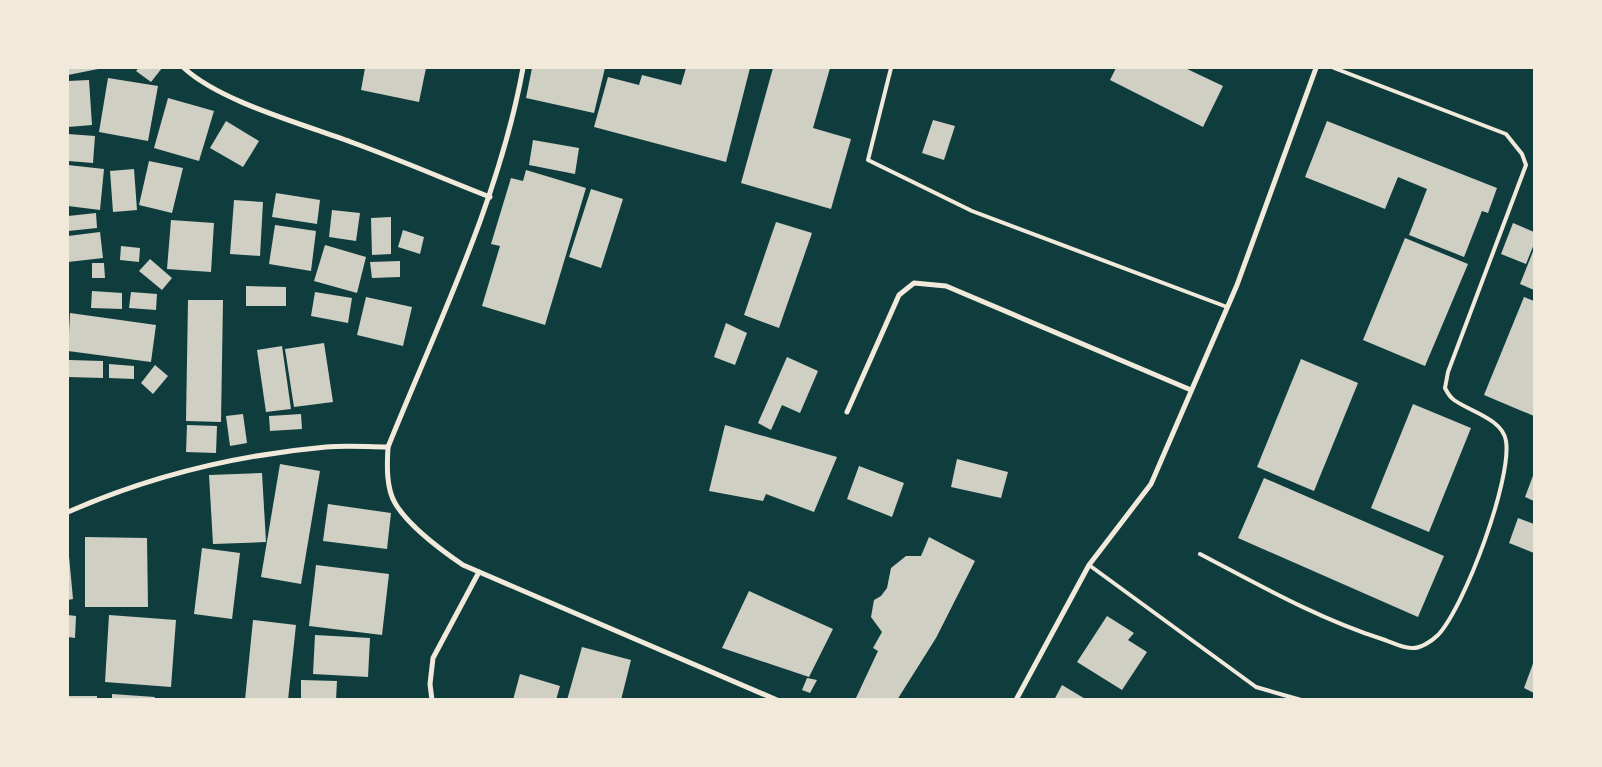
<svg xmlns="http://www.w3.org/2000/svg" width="1602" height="767" font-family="'Nunito Sans',sans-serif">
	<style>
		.building { fill: #cfcfc3 }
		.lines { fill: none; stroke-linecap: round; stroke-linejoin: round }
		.service { stroke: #f1e9da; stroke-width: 4 }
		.minor { stroke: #f1e9da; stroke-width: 5 }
	</style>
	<rect width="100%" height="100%" fill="#0f3d3e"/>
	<!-- building -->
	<g class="building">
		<path d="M68 68H103L68 75Z"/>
		<path d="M139 68H162L151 82 136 71Z"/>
		<path d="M365 68H426L419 102 361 90Z"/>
		<path d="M532 68H605L594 113 526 98Z"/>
		<path d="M686 68H750L726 162 594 127 608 77 639 85 642 75 681 85Z"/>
		<path d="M773 68H830L813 128 851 139 831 209 741 183Z"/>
		<path d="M1116 68H1185L1223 86 1203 127 1110 80Z"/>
		<path d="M108 78 158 86 148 141 99 132Z"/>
		<path d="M89 80 92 125 68 127V81Z"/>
		<path d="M168 98 214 111 199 161 154 148Z"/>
		<path d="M933 120 955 126 944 160 922 153Z"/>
		<path d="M226 121 259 141 243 167 210 148Z"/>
		<path d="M1327 121 1497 188 1488 213 1482 211 1464 257 1409 235 1427 189 1398 177 1385 209 1305 177Z"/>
		<path d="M68 134 95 136 93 163 68 161Z"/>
		<path d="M533 140 579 148 575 174 529 165Z"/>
		<path d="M149 161 183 168 172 213 139 205Z"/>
		<path d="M68 165 104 169 100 210 68 206Z"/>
		<path d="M134 169 137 210 113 212 110 171Z"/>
		<path d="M526 170 586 188 545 325 482 306 500 246 491 244 511 178 523 181Z"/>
		<path d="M591 189 623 199 601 268 569 257Z"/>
		<path d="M276 193 320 200 317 224 272 217Z"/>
		<path d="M234 200 263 202 260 256 230 254Z"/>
		<path d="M332 210 360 213 356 241 329 237Z"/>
		<path d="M96 213 97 228 68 231V216Z"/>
		<path d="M391 217V254L372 255 371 218Z"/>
		<path d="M171 220 214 223 211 272 167 269Z"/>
		<path d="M776 222 812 233 779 328 744 315Z"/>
		<path d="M1513 223 1534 232V244L1526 264 1501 254Z"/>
		<path d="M275 225 316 231 311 271 269 264Z"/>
		<path d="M403 230 424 237 420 254 398 247Z"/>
		<path d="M100 232 103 258 68 262V236Z"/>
		<path d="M1405 238 1468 264 1425 366 1363 340Z"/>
		<path d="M325 245 366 257 357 293 314 281Z"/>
		<path d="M121 246 140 248 139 262 120 260Z"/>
		<path d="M1534 249V290L1520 284Z"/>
		<path d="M150 259 172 278 162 290 139 271Z"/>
		<path d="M400 261V277L372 278 370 262Z"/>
		<path d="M92 263H104L105 278H92Z"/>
		<path d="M246 286 286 287V306H246Z"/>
		<path d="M92 291 122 293V309L91 308Z"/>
		<path d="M131 292 157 294 156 310 129 308Z"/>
		<path d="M315 292 352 298 348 323 311 316Z"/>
		<path d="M366 297 412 307 403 346 357 335Z"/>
		<path d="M1524 297 1534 301V416L1484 395Z"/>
		<path d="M188 300H223L221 422 186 421Z"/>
		<path d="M70 313 156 325 151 362 68 351Z"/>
		<path d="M726 323 747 333 735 365 714 357Z"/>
		<path d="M324 343 333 402 294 407 285 349Z"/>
		<path d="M282 346 291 409 266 412 257 350Z"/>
		<path d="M787 357 818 371 800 413 782 405 771 430 758 423Z"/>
		<path d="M1301 359 1358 383 1314 491 1257 467Z"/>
		<path d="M69 360 103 361V378L68 377Z"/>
		<path d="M109 364 134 366V379L109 378Z"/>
		<path d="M155 365 168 376 153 394 141 383Z"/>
		<path d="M1413 404 1471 428 1429 532 1371 508Z"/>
		<path d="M243 414 247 443 230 446 226 416Z"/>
		<path d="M301 414 302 429 270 431 269 416Z"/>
		<path d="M187 425 217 426 216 453 186 452Z"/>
		<path d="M725 425 837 457 814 512 766 494 763 501 709 491Z"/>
		<path d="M957 459 1008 472 1001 498 951 487Z"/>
		<path d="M280 464 320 471 301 584 261 577Z"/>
		<path d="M859 466 904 483 892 517 847 499Z"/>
		<path d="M262 473 266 542 213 544 209 475Z"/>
		<path d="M1534 473V501L1525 497Z"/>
		<path d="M1264 478 1444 556 1418 617 1238 538Z"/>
		<path d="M328 504 391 513 387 549 323 541Z"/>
		<path d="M1518 518 1534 524V553L1509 543Z"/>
		<path d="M85 537 147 538 148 607H85Z"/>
		<path d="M929 537 975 561 936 638 897 700H855L878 651 873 648 882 632 871 617 874 600 881 596 887 588 891 568 906 556H921Z"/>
		<path d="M202 548 240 553 232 619 194 614Z"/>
		<path d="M69 556 73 599 68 600V557Z"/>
		<path d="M316 565 389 574 382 635 309 626Z"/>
		<path d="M749 591 833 629 809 677 722 648Z"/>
		<path d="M68 615 76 616 75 638 68 637Z"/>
		<path d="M109 615 176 620 171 687 105 682Z"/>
		<path d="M1107 616 1134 633 1128 640 1147 652 1122 690 1077 662Z"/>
		<path d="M253 620 296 625 288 700H245Z"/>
		<path d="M315 635 370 638 368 677 313 674Z"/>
		<path d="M582 647 631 660 621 700H567Z"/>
		<path d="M1534 661V693L1524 688Z"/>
		<path d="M520 674 560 686 556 700H513Z"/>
		<path d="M807 678 817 680 810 693 802 690Z"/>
		<path d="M301 680 337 681 336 700H301Z"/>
		<path d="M1062 685 1087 700H1054Z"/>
		<path d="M112 694 155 697 154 700H112Z"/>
		<rect x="68" y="696" width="29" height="4"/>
	</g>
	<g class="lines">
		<!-- service -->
		<g class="service">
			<path d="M891 68 868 160 972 211 1227 307"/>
			<path d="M1200 554C1259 585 1319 619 1382 639 1391 642 1402 648 1411 648 1420 649 1432 641 1438 635 1465 606 1512 479 1506 441 1503 419 1469 411 1454 400 1450 397 1447 392 1445 388L1448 372 1526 165 1522 154 1506 134 1334 68"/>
			<path d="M1089 565 1256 687 1301 700"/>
		</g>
		<!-- minor -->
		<g class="minor">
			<path d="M184 68C221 102 303 124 351 142 398 159 444 179 490 197"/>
			<path d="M523 68C499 200 438 323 388 447 387 464 386 488 395 503 409 527 441 550 463 565L777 700"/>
			<path d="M847 412 899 295 914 283 946 286 1191 390"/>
			<path d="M68 512C150 476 236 455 326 447 347 445 367 447 388 447"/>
			<path d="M432 700 430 684 433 658 479 572"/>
			<path d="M1016 700 1089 565 1151 484 1237 285 1316 68"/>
		</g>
	</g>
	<!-- border -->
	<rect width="1602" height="767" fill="none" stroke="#f1e9da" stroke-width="138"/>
</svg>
